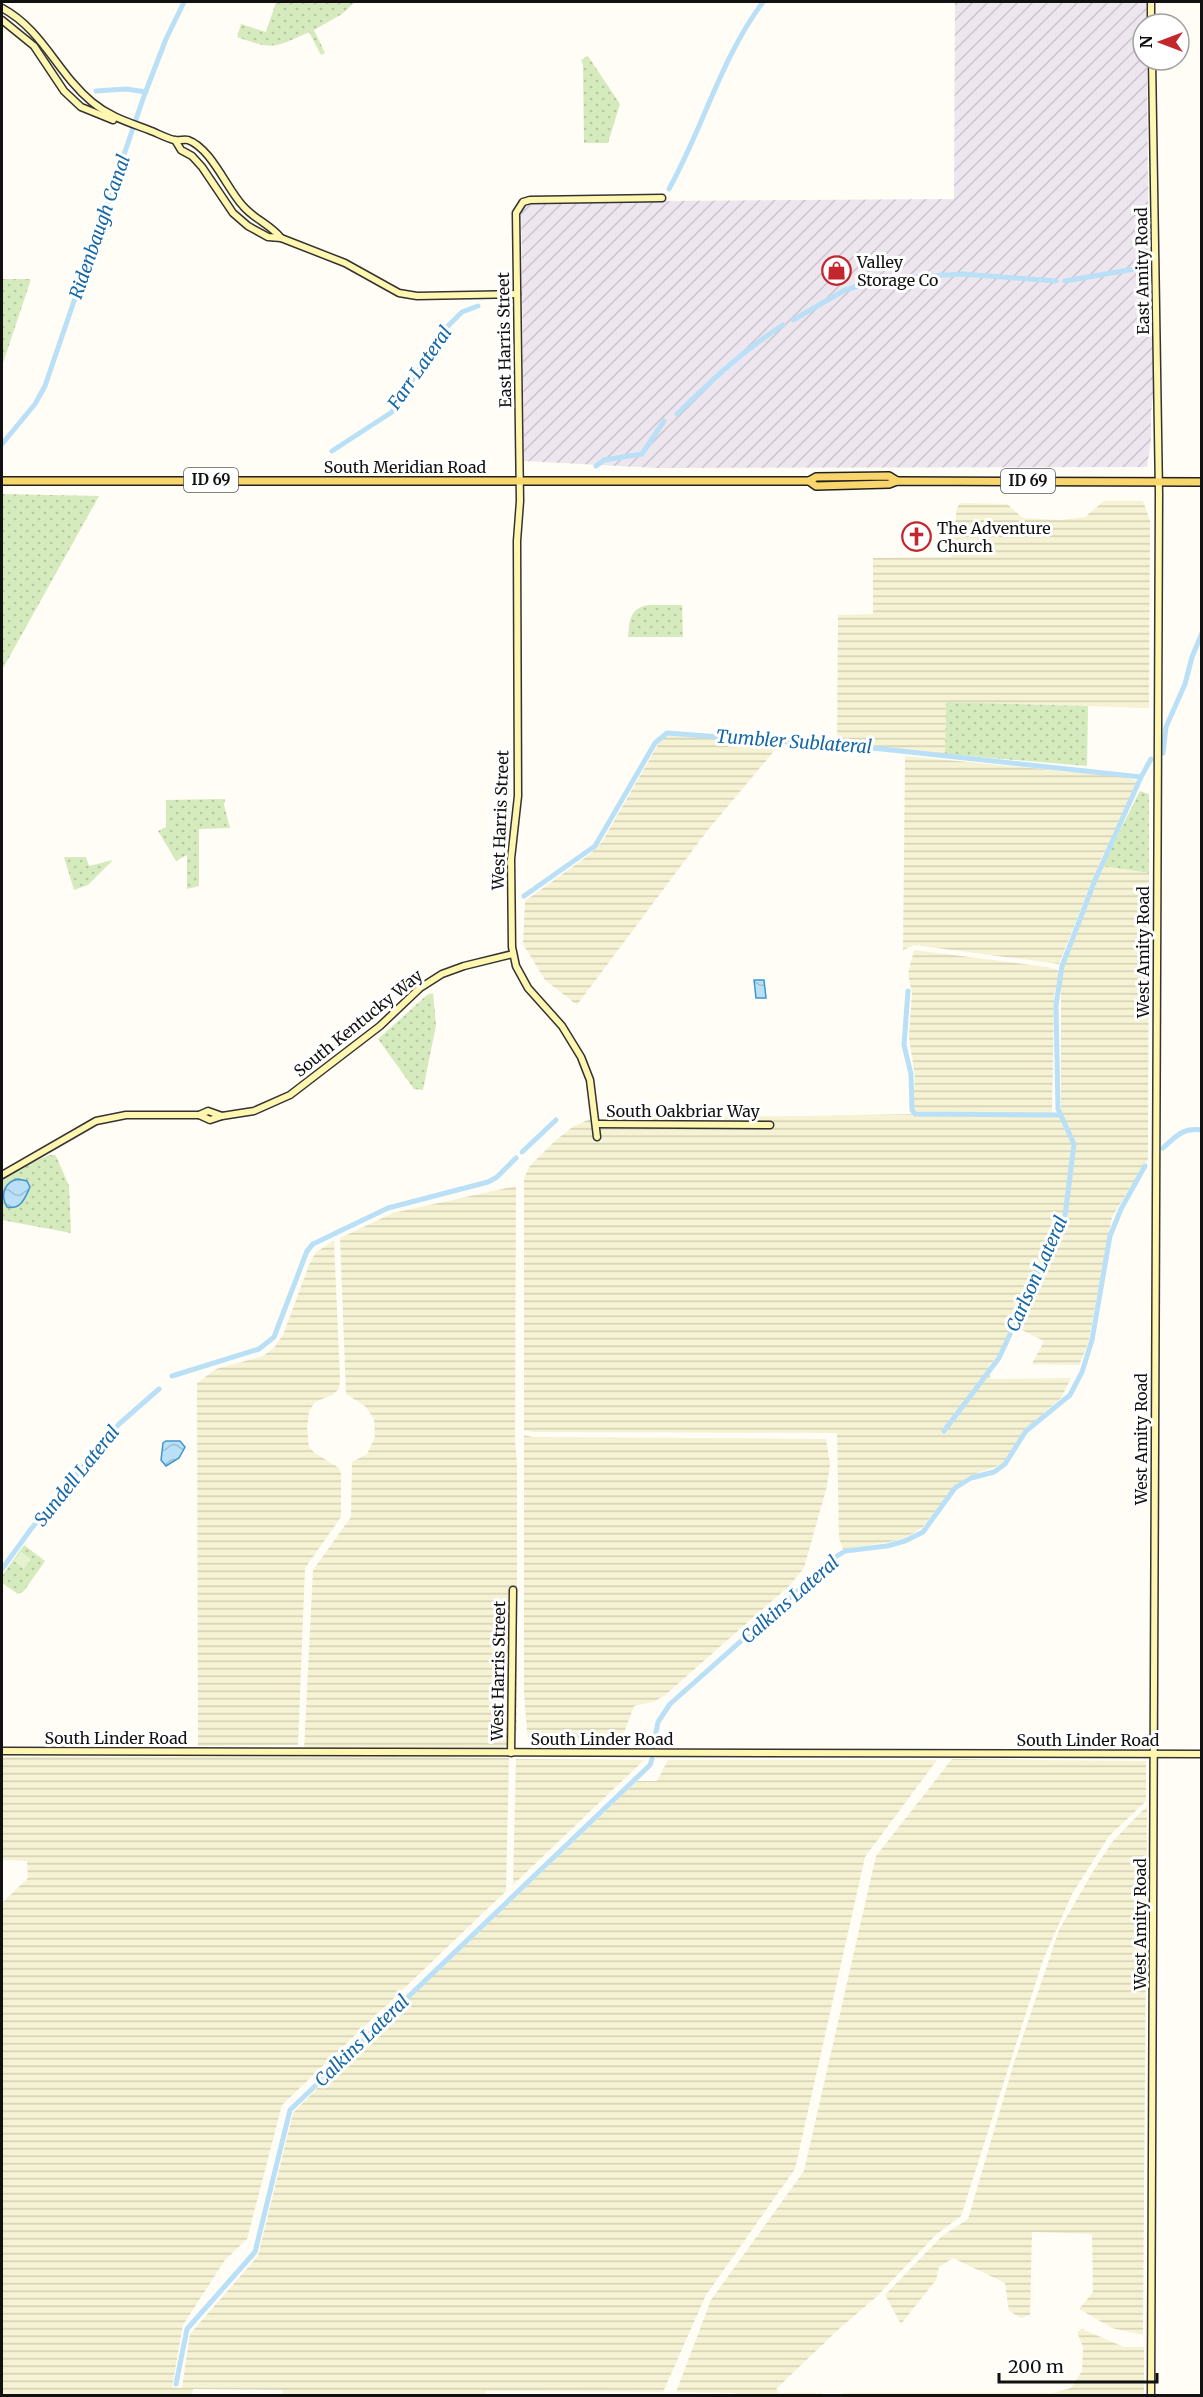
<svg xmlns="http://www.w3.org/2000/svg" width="1203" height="2397" font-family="Merriweather,serif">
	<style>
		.industrial { fill: url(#industrial-furrows) }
		.farmland { fill: url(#farmland-rules) }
		.grass { fill: url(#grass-dots) }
		.pitch { fill: #e6f2cf }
		.water { fill: url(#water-waves); stroke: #3f96cf; stroke-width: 1.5 }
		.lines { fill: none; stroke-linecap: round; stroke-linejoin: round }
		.canal { stroke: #b9e0f7; stroke-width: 5 }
		.secondary-casing { stroke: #333; stroke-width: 9 }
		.primary-casing { stroke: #222; stroke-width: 10 }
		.secondary { stroke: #fff6b0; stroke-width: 6 }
		.primary { stroke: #f9d66b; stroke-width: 7 }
		.labels { text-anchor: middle; stroke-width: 6; stroke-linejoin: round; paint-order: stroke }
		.shield { fill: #fff; stroke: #585858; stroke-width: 1.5 }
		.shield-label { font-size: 15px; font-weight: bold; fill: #111 }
		.poi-label { font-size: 16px; fill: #111; stroke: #fff; text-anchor: start }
		.street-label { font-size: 16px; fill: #111; stroke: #fff }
		.water-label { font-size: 18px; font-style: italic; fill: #1768a6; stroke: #fff }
	</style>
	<defs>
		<pattern id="industrial-furrows" width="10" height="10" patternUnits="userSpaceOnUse" patternTransform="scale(1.5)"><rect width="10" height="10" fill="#eee6ef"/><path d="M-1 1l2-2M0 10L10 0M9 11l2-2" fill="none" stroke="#cbc4cc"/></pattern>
		<pattern id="farmland-rules" width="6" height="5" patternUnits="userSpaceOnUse" patternTransform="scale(1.5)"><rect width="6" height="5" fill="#f6f3d4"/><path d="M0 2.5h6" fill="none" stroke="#d2cfb5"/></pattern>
		<pattern id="grass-dots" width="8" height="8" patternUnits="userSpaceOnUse" patternTransform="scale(1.5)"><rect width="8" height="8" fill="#d5ebbd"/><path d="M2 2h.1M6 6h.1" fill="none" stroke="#b6c8a1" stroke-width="1.8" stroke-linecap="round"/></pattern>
		<pattern id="water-waves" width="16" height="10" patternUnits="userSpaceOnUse" patternTransform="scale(1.5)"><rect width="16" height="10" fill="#b9e0f7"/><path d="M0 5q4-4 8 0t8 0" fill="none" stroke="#9ebfd3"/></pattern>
	</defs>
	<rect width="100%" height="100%" fill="#fffdf5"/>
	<!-- industrial -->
	<path class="industrial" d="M955 2H1146V24H1143V60H1147L1148 196 1154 388 1151 412V441L1147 467 656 468 524 461 521 202 954 199Z"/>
	<!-- farmland -->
	<g class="farmland">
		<path d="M1104 501H1143L1150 521 1149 708 946 702 945 754 837 743 838 615 873 614V558L951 557 957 508 960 503 1007 504 1023 518 1060 520 1085 517Z"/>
		<path d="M696 734 780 744 707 831 577 1005 545 980 523 944 525 901 589 855 602 842 659 743 667 735Z"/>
		<path d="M905 756 1125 777 1135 780 1139 784 1116 836 1103 854 1059 964 914 945 903 950Z"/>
		<path d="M1102 866 1149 873 1148 1159 1112 1217 1088 1344 1079 1365 1032 1364 1044 1341 1014 1326 1006 1345 990 1365V1379L1071 1378 1061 1398 1025 1429 1004 1462 995 1467 967 1477 952 1489 922 1528 905 1538 889 1542 843 1549 839 1538 837 1433 532 1432 524 1430V1179L529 1167 556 1140 574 1126 590 1119 919 1114 915 1111 913 1104 915 1077 909 1037 912 993 908 974 914 950 1048 967 1061 971 1054 995 1052 1113H1061V983L1064 963Z"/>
		<path d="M516 1186 515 1441 517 1464V1726L514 1742 503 1748 304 1750 313 1570 351 1517 352 1462 367 1454 375 1437 374 1419 365 1406 346 1394 340 1238 393 1213Z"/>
		<path d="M334 1241 340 1379 339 1389 332 1395 315 1402 309 1411 307 1428 309 1447 315 1453 339 1468 341 1474V1517L305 1568 298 1745 198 1746 197 1383 216 1369 263 1356 274 1348 283 1335 309 1265 316 1252Z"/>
		<path d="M524 1435 532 1437 826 1439 830 1464 827 1486 804 1568 789 1586 664 1696 653 1702 634 1706 618 1748 531 1745 527 1732 524 1692Z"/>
		<path d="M362 1756 509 1758 506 1891 282 2105 247 2239 225 2260 183 2325 172 2387 182 2388 190 2334 258 2256 293 2113 335 2070 637 1781H657L668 1760H937L865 1857 795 2169 706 2295 663 2392 486 2391 485 2396H283L282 2390 193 2389 192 2396 2 2395V1911L3 1902 28 1878 27 1861 2 1860V1757Z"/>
		<path d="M516 1759 644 1760 513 1885Z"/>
		<path d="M952 1759 1146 1761V1801L1109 1836 1072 1894 1043 1960 961 2216 937 2234 875 2298 840 2328 776 2389 779 2393H822V2395L735 2396V2393L676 2392 711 2300 804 2171 876 1856Z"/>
		<path d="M1147 1806 1143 2335 1112 2328 1079 2309 1093 2292 1092 2234 1032 2232 1030 2315 1021 2318 1009 2311 1005 2283 953 2258 939 2267 936 2280 901 2324 885 2295 942 2236 968 2219 1013 2066 1059 1930 1095 1868 1113 1841Z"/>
		<path d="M1082 2329 1124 2347H1144V2395L845 2396 841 2393H1053L1071 2388 1082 2371 1083 2347 1077 2332Z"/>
	</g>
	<!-- grass -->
	<g class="grass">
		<path d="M276 2H355L342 14 314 30 325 53 321 55 309 32C274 48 274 50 237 37L241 24 266 32Z"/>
		<path d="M588 56 620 104 608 143H584L583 65 581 60Z"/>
		<path d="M2 279H31L2 366Z"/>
		<path d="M2 494 99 496 2 670Z"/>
		<path d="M648 605H682L683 637H628C629 621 630 608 648 605Z"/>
		<path d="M946 702 1088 706 1087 766 945 754Z"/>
		<path d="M1140 791 1149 794V873L1102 866Z"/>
		<path d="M225 799 224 805 230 828 199 829V886L187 889V855L176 861 158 831 166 827V800Z"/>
		<path d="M64 857H86L89 866 113 860 88 885 74 890Z"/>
		<path d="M433 993 436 1025 423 1090 414 1089 378 1039 427 995Z"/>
		<path d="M49 1155H55L57 1158 69 1186 71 1233 2 1220V1181C14 1167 33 1163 49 1155Z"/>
		<path d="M24 1545 45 1561 24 1591 18 1594 2 1583V1576Z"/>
	</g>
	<!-- pitch -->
	<path class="pitch" d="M21 1552 31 1559 24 1569 14 1561Z"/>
	<!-- water -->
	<g class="water">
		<path d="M764 980 766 998H756L754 980Z"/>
		<path d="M18 1179 27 1181 30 1187C25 1198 21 1210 7 1207 0 1195 4 1182 18 1179Z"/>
		<path d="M166 1441H180L185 1447 179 1458 166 1466 161 1460 163 1443Z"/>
	</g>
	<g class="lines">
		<!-- canal -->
		<g class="canal">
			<path d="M96 91 126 89 146 92"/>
			<path d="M669 189C703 128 721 58 763 2"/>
			<path d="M1065 281 1146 267"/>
			<path d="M793 320 845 290 881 279 963 274 1056 281"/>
			<path d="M677 414C712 380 741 352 783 325"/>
			<path d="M2 444 35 404 45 386 144 96 166 39 184 2"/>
			<path d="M332 451 392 412 445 329 462 312 478 306"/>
			<path d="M596 466 604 460 642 454 664 421"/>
			<path d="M1163 753 1166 727 1185 684 1192 657 1202 633"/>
			<path d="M524 896 595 846 655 743 667 733 882 749 1141 777"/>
			<path d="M908 991 904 1045 911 1074 912 1110 915 1114 1060 1115"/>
			<path d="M1163 1148C1176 1136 1183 1127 1202 1130"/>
			<path d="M522 1152 556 1120"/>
			<path d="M172 1376 259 1349 274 1337 307 1251 313 1244 388 1208 488 1182 497 1177 516 1158"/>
			<path d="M944 1431 999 1358 1065 1216 1074 1144 1058 1109 1056 1005 1062 966 1095 880 1141 777 1151 759"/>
			<path d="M2 1569 31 1529 119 1424 159 1389"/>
			<path d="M653 1748 658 1722 670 1704 837 1556 845 1551 887 1546 905 1541 923 1532 955 1488 971 1478 994 1472 1005 1464 1026 1431 1070 1395 1082 1372 1092 1340 1110 1236 1121 1209 1145 1166"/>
			<path d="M176 2384 187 2329 255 2252 290 2110 650 1765 652 1759"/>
		</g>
		<defs>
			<g id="secondary">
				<path d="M1151 2V24"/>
				<path d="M2 8C43 30 57 73 92 102 110 117 128 122 149 130 157 133 166 138 174 140 179 141 184 139 188 140 211 148 227 189 243 206 254 219 271 225 281 238"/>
				<path d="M2 20 34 46 64 91 81 107 113 120"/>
				<path d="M175 140 181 150 192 156 202 167 233 213 248 226 268 237 281 238 345 263 399 293 417 296 517 294"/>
				<path d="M199 1115 210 1120 222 1116 254 1111 290 1095 380 1026 420 988 442 974 464 966 513 954"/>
				<path d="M597 1124 770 1125"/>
				<path d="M597 1137 590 1080 581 1057 562 1026 528 988 516 966 512 947 511 859 518 796 517 541 520 501 516 213 523 202 530 200 662 198"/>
				<path d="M2 1175 96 1121 126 1115H199L208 1111 222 1116"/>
				<path d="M2 1751 1202 1754"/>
				<path d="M511 1753 513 1590"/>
				<path d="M1151 2396 1159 494 1152 60"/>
			</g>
			<g id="primary">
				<path d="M2 481H809L816 477 889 476 897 481"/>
				<path d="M809 481 816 486 889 484 897 481 1202 482"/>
			</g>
		</defs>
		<!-- secondary casing -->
		<use href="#secondary" class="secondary-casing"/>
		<!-- primary casing -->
		<use href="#primary" class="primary-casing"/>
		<!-- secondary -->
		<use href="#secondary" class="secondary"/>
		<!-- primary -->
		<use href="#primary" class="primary"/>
	</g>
	<!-- icons -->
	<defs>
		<symbol id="shop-ring" viewBox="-11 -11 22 22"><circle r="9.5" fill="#fff" stroke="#c4262e" stroke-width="1.5"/><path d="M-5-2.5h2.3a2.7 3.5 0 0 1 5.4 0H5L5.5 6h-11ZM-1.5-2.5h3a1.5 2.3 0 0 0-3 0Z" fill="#c4262e"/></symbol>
		<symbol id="church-ring" viewBox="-11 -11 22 22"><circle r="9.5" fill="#fff" stroke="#c4262e" stroke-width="1.5"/><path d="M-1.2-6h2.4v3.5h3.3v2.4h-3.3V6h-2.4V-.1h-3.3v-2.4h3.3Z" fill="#c4262e"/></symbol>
	</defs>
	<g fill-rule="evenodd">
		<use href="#shop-ring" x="820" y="254" width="33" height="33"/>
		<use href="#church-ring" x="900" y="520" width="33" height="33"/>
	</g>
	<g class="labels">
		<!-- shield labels -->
		<g class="shield">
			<rect x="184" y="468" width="54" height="24" rx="4.5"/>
			<rect x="1001" y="469" width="54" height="24" rx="4.5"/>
		</g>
		<g class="shield-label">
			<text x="211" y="485">ID 69</text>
			<text x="1028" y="486">ID 69</text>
		</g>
		<!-- poi labels -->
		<g class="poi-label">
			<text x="857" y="268">Valley<tspan x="857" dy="18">Storage Co</tspan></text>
			<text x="937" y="534">The Adventure<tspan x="937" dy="18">Church</tspan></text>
		</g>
		<!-- street labels -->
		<g class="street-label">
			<text transform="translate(1142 271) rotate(-91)" y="6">East Amity Road</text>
			<text transform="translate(504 340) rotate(-91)" y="6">East Harris Street</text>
			<text x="405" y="473">South Meridian Road</text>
			<text transform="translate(500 820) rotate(-88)" y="6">West Harris Street</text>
			<text transform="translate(1143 952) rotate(-90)" y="6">West Amity Road</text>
			<text transform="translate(358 1023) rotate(-39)" y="6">South Kentucky Way</text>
			<text x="683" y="1117">South Oakbriar Way</text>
			<text transform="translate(1141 1439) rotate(-90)" y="6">West Amity Road</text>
			<text transform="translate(498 1671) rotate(-89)" y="6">West Harris Street</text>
			<text x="116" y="1744">South Linder Road</text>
			<text x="602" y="1745">South Linder Road</text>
			<text x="1088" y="1746">South Linder Road</text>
			<text transform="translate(1140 1924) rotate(-90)" y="6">West Amity Road</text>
		</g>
		<!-- water labels -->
		<g class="water-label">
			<text transform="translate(100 227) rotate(-71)" y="6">Ridenbaugh Canal</text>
			<text transform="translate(420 368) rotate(-55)" y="6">Farr Lateral</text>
			<text transform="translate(794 742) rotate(4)" y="6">Tumbler Sublateral</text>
			<text transform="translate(1037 1274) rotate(-66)" y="6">Carlson Lateral</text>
			<text transform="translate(77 1476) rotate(-51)" y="6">Sundell Lateral</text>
			<text transform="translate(790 1600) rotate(-41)" y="6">Calkins Lateral</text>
			<text transform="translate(362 2041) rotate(-44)" y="6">Calkins Lateral</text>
		</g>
	</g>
	<!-- border -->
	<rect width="1203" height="2397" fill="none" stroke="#111111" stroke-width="6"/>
	<!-- north arrow -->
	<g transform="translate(1161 42) rotate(270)"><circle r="28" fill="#ffffff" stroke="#a0a0a0" stroke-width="1.5"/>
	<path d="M0-4.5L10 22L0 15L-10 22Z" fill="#c4262e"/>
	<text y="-9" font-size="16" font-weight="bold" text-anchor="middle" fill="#111111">N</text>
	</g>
	<!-- scale -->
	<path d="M999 2373v9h158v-9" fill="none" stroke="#111111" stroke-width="3"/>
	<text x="1008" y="2373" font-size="18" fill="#111111" stroke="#ffffff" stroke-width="4.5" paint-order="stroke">200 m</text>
</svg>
